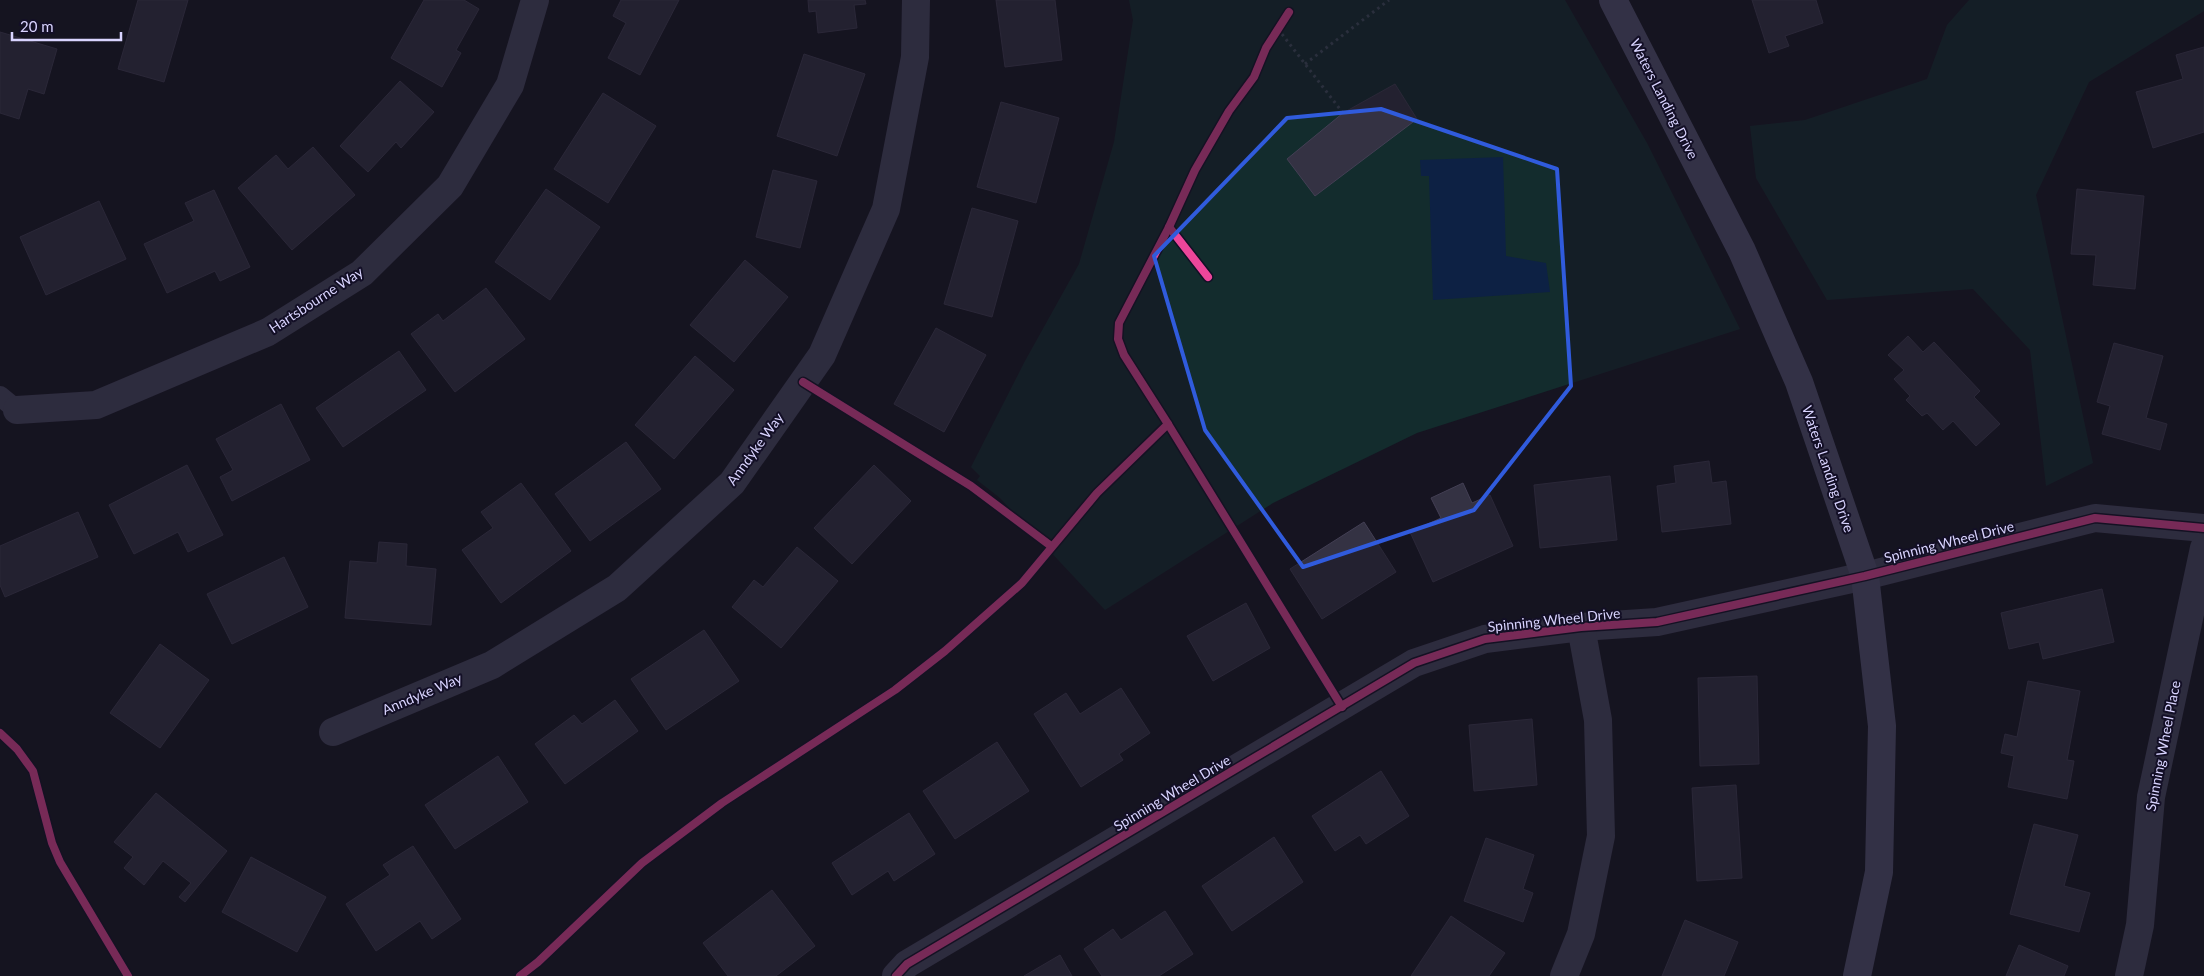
<svg xmlns="http://www.w3.org/2000/svg" width="2204" height="976" font-family="Lato,sans-serif">
	<style>
		.green { fill: #132c2d }
		.water { fill: #0d2144 }
		.building { fill: #343243; stroke: #433f54 }
		.lines { fill: none; stroke-linecap: round; stroke-linejoin: round }
		.path { stroke: #44505f; stroke-width: 3; stroke-dasharray: 2.5 4; stroke-linecap: butt }
		.lane { stroke: #4a4962; stroke-width: 20 }
		.street { stroke: #4a4962; stroke-width: 28 }
		.secondary { stroke: #575674; stroke-width: 28 }
		.cycleway-casing { stroke: #130f26; stroke-width: 11 }
		.cycleway { stroke: #ed469a; stroke-width: 8 }
		.marked { fill: none; stroke: #305bdc; stroke-width: 4; stroke-linejoin: round }
		.labels { text-anchor: middle; stroke-width: 4; stroke-linejoin: round; paint-order: stroke }
		.street-label { font-size: 14px; fill: #d9d4ff; stroke: #130f26 }
	</style>
	<rect width="100%" height="100%" fill="#161421"/>
	<!-- green -->
	<g class="green">
		<path d="M1129 0H1565L1647 143 1740 329 1417 433 1273 503 1105 610 1000 498 977 480 980 476 971 467 1025 361 1079 264 1114 142 1133 20Z"/>
		<path d="M1969 0H2204V11L2089 82 2036 195 2093 463 2046 486 2030 350 1973 289 1827 300 1756 178 1750 126 1805 120 1927 79 1947 25Z"/>
	</g>
	<!-- water -->
	<path class="water" d="M1503 157 1506 256 1546 263 1550 292 1433 300 1429 176H1421L1420 160Z"/>
	<!-- building -->
	<g class="building">
		<path d="M138 0H188L164 82 118 69Z"/>
		<path d="M424 0H464L479 9 456 50 461 53 442 87 391 58Z"/>
		<path d="M621 0H679L640 75 608 58 626 23 613 16Z"/>
		<path d="M808 0H865L866 4 854 5 857 28 818 33 816 11 809 12Z"/>
		<path d="M996 0H1055L1062 60 1005 67Z"/>
		<path d="M1752 0H1816L1823 23 1785 36 1789 46 1769 53Z"/>
		<path d="M0 32 57 49 44 94 28 89 19 119 0 113Z"/>
		<path d="M2204 47V132L2153 148 2136 92 2183 79 2176 55Z"/>
		<path d="M804 54 865 74 837 156 777 136Z"/>
		<path d="M400 81 434 112 401 148 396 142 368 172 340 146Z"/>
		<path d="M1395 84 1417 119 1315 196 1287 159 1343 113Z"/>
		<path d="M603 93 656 126 608 203 554 169Z"/>
		<path d="M1001 102 1059 118 1036 203 977 187Z"/>
		<path d="M313 147 355 195 292 250 238 188 276 155 288 169Z"/>
		<path d="M773 170 817 181 800 248 756 237Z"/>
		<path d="M546 189 600 227 550 300 495 262Z"/>
		<path d="M2077 189 2144 196 2135 289 2093 285 2096 255 2071 254Z"/>
		<path d="M214 190 250 267 220 281 215 271 167 293 144 244 194 221 185 203Z"/>
		<path d="M99 201 126 259 46 295 20 237Z"/>
		<path d="M972 208 1018 221 992 317 944 304Z"/>
		<path d="M745 260 788 297 734 362 690 325Z"/>
		<path d="M486 288 525 339 455 392 411 334 438 314 443 321Z"/>
		<path d="M936 328 986 355 944 432 894 404Z"/>
		<path d="M1908 336 1923 352 1934 342 1980 391 1974 397 2000 424 1976 446 1953 421 1943 430 1927 413 1922 416 1906 400 1910 396 1894 379 1904 370 1888 355Z"/>
		<path d="M2114 343 2163 356 2146 418 2167 424 2160 450 2102 434 2110 406 2097 402Z"/>
		<path d="M399 351 426 390 343 447 316 408Z"/>
		<path d="M695 356 734 390 674 459 635 425Z"/>
		<path d="M281 404 310 460 232 501 220 477 233 470 216 439Z"/>
		<path d="M626 442 661 489 590 541 555 494Z"/>
		<path d="M1709 461 1712 483 1726 481 1731 524 1662 532 1657 486 1676 483 1674 466Z"/>
		<path d="M187 465 223 535 188 552 178 532 134 554 109 505Z"/>
		<path d="M874 465 911 501 852 564 814 528Z"/>
		<path d="M1610 476 1617 540 1540 548 1534 485Z"/>
		<path d="M521 483 571 551 501 603 462 550 493 528 481 512Z"/>
		<path d="M1463 483 1472 503 1490 495 1513 546 1433 582 1410 532 1441 518 1431 498Z"/>
		<path d="M78 512 98 557 5 597 0 585V546Z"/>
		<path d="M1364 522 1396 572 1322 619 1290 569Z"/>
		<path d="M379 542 407 544 406 566 436 569 431 625 345 618 350 561 377 563Z"/>
		<path d="M797 547 838 581 781 648 732 607 754 580 763 587Z"/>
		<path d="M284 557 308 607 232 644 207 594Z"/>
		<path d="M2102 589 2114 642 2043 659 2039 642 2009 649 2001 613Z"/>
		<path d="M1246 603 1270 648 1213 681 1187 636Z"/>
		<path d="M704 630 739 681 666 730 631 679Z"/>
		<path d="M160 644 209 680 160 748 110 713Z"/>
		<path d="M1757 676 1759 764 1700 766 1698 678Z"/>
		<path d="M2028 681 2080 691 2067 760 2074 761 2067 799 2008 787 2014 756 2001 753 2005 734 2017 737Z"/>
		<path d="M1121 688 1150 733 1119 754 1123 760 1081 787 1034 714 1066 693 1080 714Z"/>
		<path d="M615 700 638 731 565 784 535 744 574 715 582 724Z"/>
		<path d="M1532 719 1537 785 1474 791 1469 725Z"/>
		<path d="M997 742 1029 791 955 839 923 791Z"/>
		<path d="M498 756 528 802 455 849 425 805Z"/>
		<path d="M1381 771 1409 816 1366 844 1360 835 1335 851 1312 816Z"/>
		<path d="M1736 785 1742 878 1697 881 1692 788Z"/>
		<path d="M156 793 227 851 185 902 179 897 191 883 163 861 144 885 124 868 133 857 114 842Z"/>
		<path d="M909 813 935 854 894 881 888 871 852 895 832 863Z"/>
		<path d="M2034 824 2078 835 2064 886 2090 893 2079 932 2010 914Z"/>
		<path d="M1274 837 1303 882 1232 931 1202 886Z"/>
		<path d="M1486 838 1534 855 1523 889 1533 893 1523 922 1464 901Z"/>
		<path d="M413 846 461 919 432 939 420 921 376 951 346 904 390 875 383 865Z"/>
		<path d="M251 857 326 897 297 952 222 912Z"/>
		<path d="M772 890 815 946 776 976H728L703 943Z"/>
		<path d="M1165 911 1193 954 1159 976H1102L1084 949 1113 929 1121 940Z"/>
		<path d="M1451 916 1505 953 1489 976H1411Z"/>
		<path d="M1685 920 1738 942 1724 976H1662Z"/>
		<path d="M2019 945 2068 966 2064 976H2006Z"/>
		<path d="M1060 955 1072 976H1024Z"/>
	</g>
	<g class="lines">
		<!-- path -->
		<g class="path">
			<path d="M1278 29 1343 113"/>
			<path d="M1305 64 1389 0"/>
		</g>
		<!-- lane -->
		<path class="lane" d="M0 396 17 410"/>
		<!-- street -->
		<g class="street">
			<path d="M17 410 96 405 268 332 362 273 450 186 510 85 535 0"/>
			<path d="M333 732 492 665 617 588 732 483 822 355 886 209 915 57 916 0"/>
			<path d="M896 976 907 964 1414 663 1485 639 1581 627 1657 622 1865 576 2095 518 2204 528"/>
			<path d="M1564 976 1581 934 1601 836 1598 720 1581 627"/>
			<path d="M2129 976 2140 925 2151 797 2204 548"/>
		</g>
		<!-- secondary -->
		<path class="secondary" d="M1613 0 1742 251 1799 382 1865 576 1882 726 1879 872 1857 976"/>
		<defs>
			<g id="cycleway">
				<path d="M1169 227 1208 277"/>
				<path d="M803 382 971 486 1051 546"/>
				<path d="M1168 424 1124 355 1118 339 1119 323 1169 227 1195 170 1229 111 1254 77 1266 48 1289 12"/>
				<path d="M0 733 17 749 33 771 52 843 60 862 128 976"/>
				<path d="M520 976 538 962 642 863 722 803 895 690 945 651 1022 583 1097 493 1168 424 1342 707"/>
				<path d="M896 976 907 964 1414 663 1485 639 1581 627 1657 622 1865 576 2095 518 2204 528"/>
			</g>
		</defs>
		<!-- cycleway casing -->
		<use href="#cycleway" class="cycleway-casing"/>
		<!-- cycleway -->
		<use href="#cycleway" class="cycleway"/>
	</g>
	<!-- marked area -->
	<path d="M0 0H2204V976H0ZM1381 109 1557 169 1571 386 1474 510 1303 567 1205 430 1154 256 1287 118Z" fill="#161421" fill-opacity=".55" fill-rule="evenodd"/>
	<path class="marked" d="M1381 109 1557 169 1571 386 1474 510 1303 567 1205 430 1154 256 1287 118Z"/>
	<g class="labels">
		<!-- street labels -->
		<g class="street-label">
			<text transform="translate(1664 99) rotate(63)" y="5">Waters Landing Drive</text>
			<text transform="translate(316 300) rotate(-33)" y="5">Hartsbourne Way</text>
			<text transform="translate(755 449) rotate(-54)" y="5">Anndyke Way</text>
			<text transform="translate(1828 469) rotate(71)" y="5">Waters Landing Drive</text>
			<text transform="translate(1949 542) rotate(-14)" y="5">Spinning Wheel Drive</text>
			<text transform="translate(1554 620) rotate(-6)" y="5">Spinning Wheel Drive</text>
			<text transform="translate(422 694) rotate(-23)" y="5">Anndyke Way</text>
			<text transform="translate(2163 746) rotate(-79)" y="5">Spinning Wheel Place</text>
			<text transform="translate(1172 793) rotate(-31)" y="5">Spinning Wheel Drive</text>
		</g>
	</g>
	<!-- scale -->
	<path d="M12 32v8h109v-8" fill="none" stroke="#d9d4ff" stroke-width="2.5"/>
	<text x="20" y="32" font-size="15" fill="#d9d4ff" stroke="#130f26" stroke-width="4" paint-order="stroke">20 m</text>
</svg>
